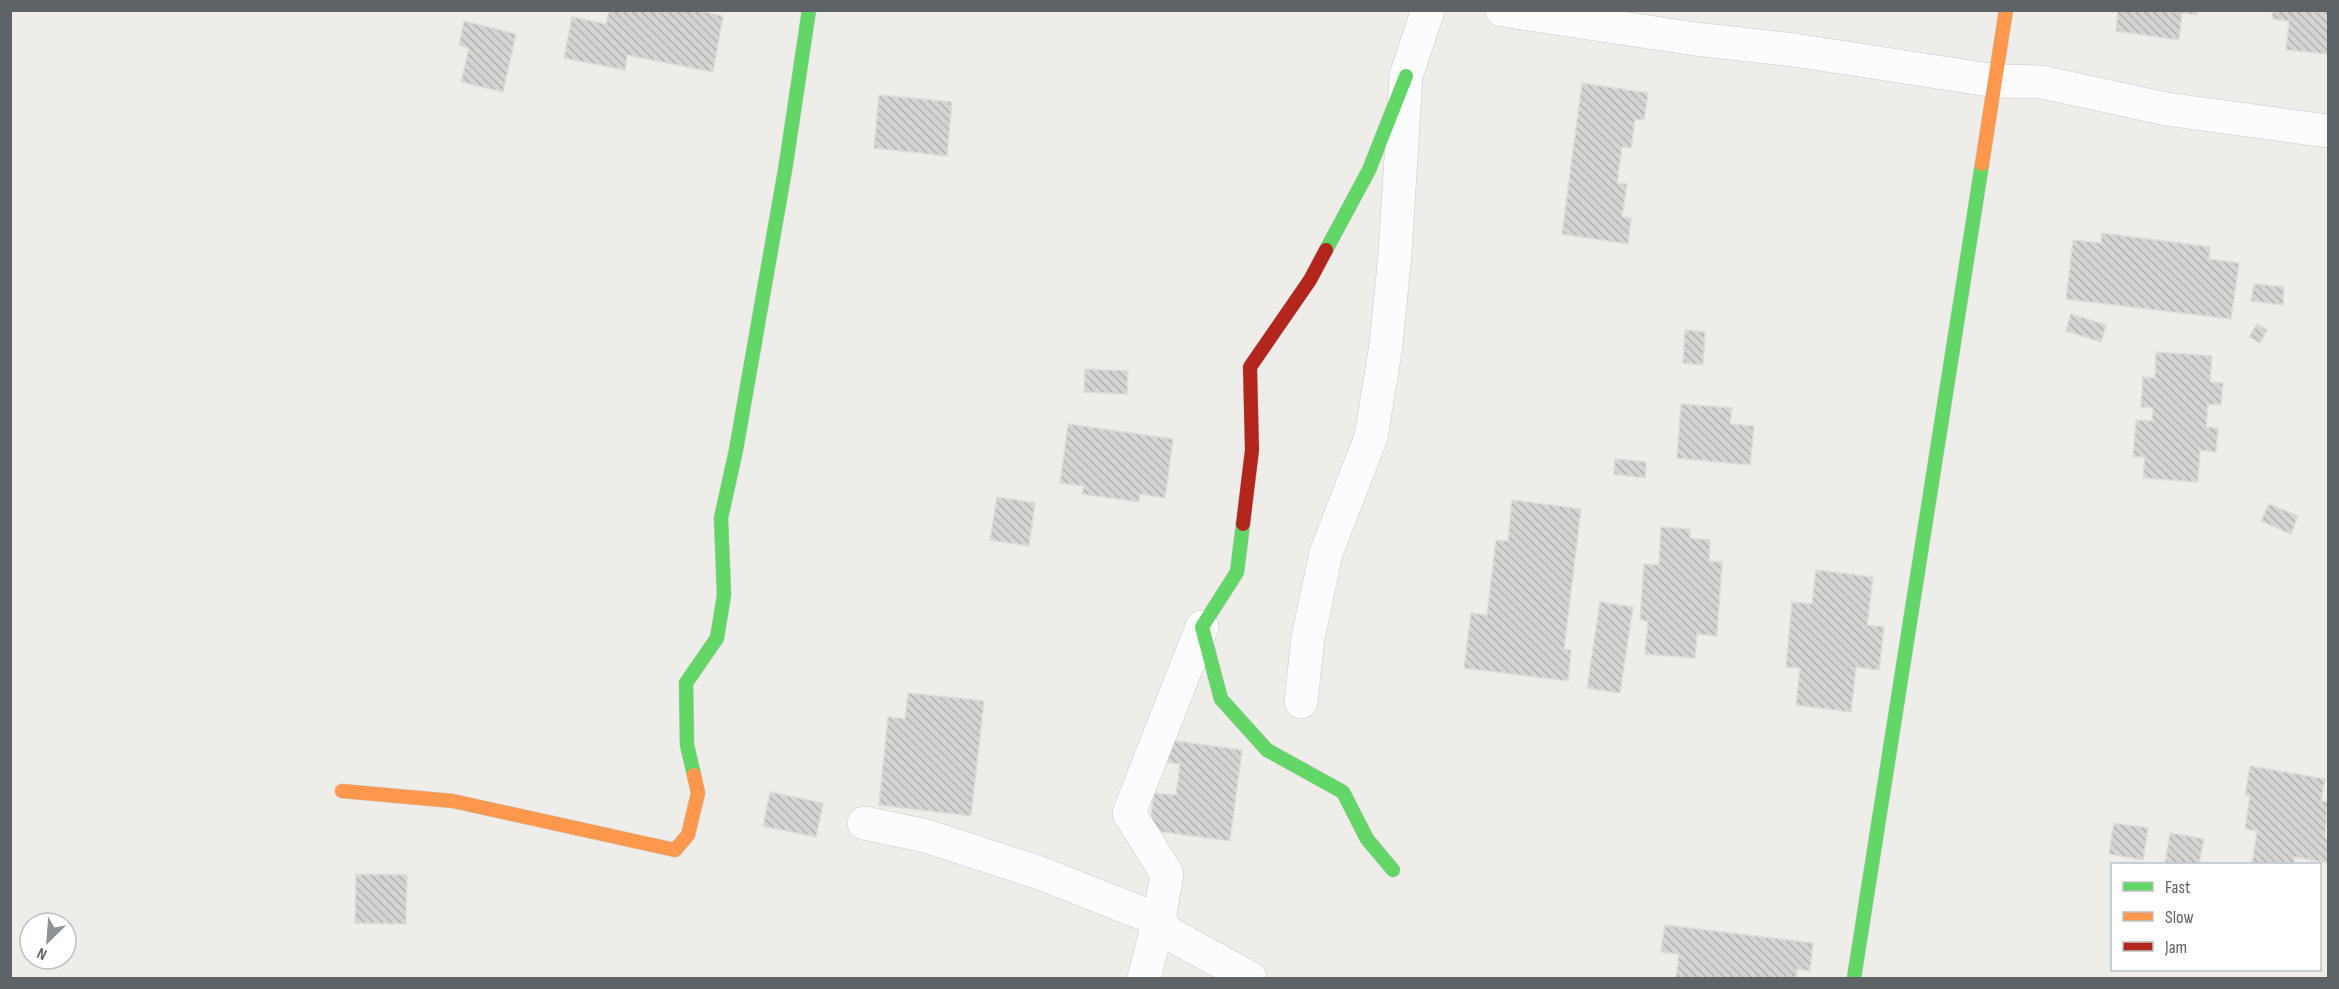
<svg xmlns="http://www.w3.org/2000/svg" width="2339" height="989" font-family="'Sofia Sans Condensed',sans-serif">
	<style>
		.building { fill: url(#building-back-hatch); stroke: #dedcd8; stroke-width: 1.5 }
		.lines { fill: none; stroke-linecap: round; stroke-linejoin: round }
		.street-casing { stroke: #cacaca; stroke-width: 34 }
		.fast-casing { stroke: #cbcbcb; stroke-width: 15 }
		.slow-casing { stroke: #cbcbcb; stroke-width: 15 }
		.jam-casing { stroke: #cbcbcb; stroke-width: 15 }
		.street { stroke: #fcfcfc; stroke-width: 33 }
		.fast { stroke: #63d668; stroke-width: 14 }
		.slow { stroke: #ff974d; stroke-width: 14 }
		.jam { stroke: #b3261e; stroke-width: 14 }
	</style>
	<defs>
		<pattern id="building-back-hatch" width="6" height="6" patternUnits="userSpaceOnUse" patternTransform="scale(1.5)"><rect width="6" height="6" fill="#d5d4d2"/><path d="M-1 5l2 2M0 0l6 6M5-1l2 2" fill="none" stroke="#b0b0ae"/></pattern>
	</defs>
	<rect width="100%" height="100%" fill="#eeede9"/>
	<!-- building -->
	<g class="building">
		<path d="M609 10H696L723 16 713 72 627 55 625 70 564 58 572 17 606 24Z"/>
		<path d="M2118 10H2197V15L2182 13 2179 40 2116 31Z"/>
		<path d="M2273 10H2328V54L2286 50 2289 21 2272 19Z"/>
		<path d="M464 21 516 34 503 92 461 82 469 48 459 45Z"/>
		<path d="M1582 83 1648 93 1644 120 1635 119 1631 148 1622 147 1617 183 1627 184 1622 217 1631 218 1628 244 1562 234Z"/>
		<path d="M879 95 952 102 947 156 874 148Z"/>
		<path d="M2102 233 2210 247 2209 259 2239 263 2231 319 2066 299 2073 240 2101 243Z"/>
		<path d="M2254 284 2284 287 2283 305 2251 301Z"/>
		<path d="M2071 314 2106 325 2101 342 2066 331Z"/>
		<path d="M2257 324 2267 330 2260 343 2249 337Z"/>
		<path d="M1685 330 1705 332 1703 365 1683 363Z"/>
		<path d="M2156 352 2212 356 2210 382 2223 383 2221 405 2208 404 2206 427 2218 428 2216 452 2200 450 2198 482 2143 478 2145 457H2133L2136 420 2152 421 2153 408 2141 407 2143 377 2155 378Z"/>
		<path d="M1085 369 1128 371 1127 394 1084 392Z"/>
		<path d="M1681 404 1732 408 1730 424 1754 426 1750 465 1677 458Z"/>
		<path d="M1068 424 1173 439 1165 498 1140 494 1139 502 1082 494 1084 486 1060 483Z"/>
		<path d="M1615 459 1646 462 1645 478 1614 474Z"/>
		<path d="M997 497 1035 503 1029 546 990 540Z"/>
		<path d="M1512 500 1581 509 1564 649 1571 650 1568 681 1464 668 1471 613 1487 615 1496 540 1508 541Z"/>
		<path d="M2269 504 2298 516 2291 534 2261 521Z"/>
		<path d="M1661 527 1690 529V538L1710 540 1709 561 1722 562 1717 636 1697 634 1695 658 1645 654 1648 621 1640 620 1644 564 1659 565Z"/>
		<path d="M1816 570 1873 577 1867 625 1884 627 1879 670 1856 667 1851 712 1796 705 1800 668 1786 667 1792 602 1812 604Z"/>
		<path d="M1600 602 1633 607 1620 693 1587 688Z"/>
		<path d="M908 693 984 701 971 816 879 805 888 717 905 719Z"/>
		<path d="M1169 740 1242 750 1230 841 1149 830 1154 793 1176 795 1180 764 1166 762Z"/>
		<path d="M2250 766 2325 779 2321 801 2328 802 2325 838 2328 839V863L2295 857 2294 864H2252L2257 831 2245 829 2250 796H2245Z"/>
		<path d="M770 792 823 803 816 837 763 826Z"/>
		<path d="M2114 823 2148 828 2143 860 2109 854Z"/>
		<path d="M2170 833 2204 839 2199 864H2165Z"/>
		<path d="M356 874 407 875 406 924 355 923Z"/>
		<path d="M1665 925 1813 943 1810 971 1797 969 1796 978H1676L1679 954 1661 952Z"/>
	</g>
	<g class="lines">
		<defs>
			<g id="street">
				<path d="M1502 10 1695 39 1794 50 1996 81 2042 82 2166 109 2328 131"/>
				<path d="M1301 702 1308 638 1326 553 1371 437 1386 345 1395 254 1406 76 1428 10"/>
				<path d="M864 823 926 836 1040 873 1159 920 1168 933 1250 978"/>
				<path d="M1144 978 1159 920 1167 874 1129 813 1202 627"/>
			</g>
			<g id="fast">
				<path d="M1326 250 1369 170 1406 76"/>
				<path d="M1243 524 1237 572 1202 627 1221 699 1267 750 1343 792 1367 839 1393 870"/>
				<path d="M694 775 687 745 686 683 717 638 724 595 721 518 736 450 786 164 809 10"/>
				<path d="M1854 978 1982 164"/>
			</g>
			<g id="slow">
				<path d="M1982 164 2006 10"/>
				<path d="M342 791 453 801 675 850 688 835 698 793 694 775"/>
			</g>
			<path id="jam" d="M1243 524 1252 450 1250 367 1310 280 1326 250"/>
		</defs>
		<!-- street casing -->
		<use href="#street" class="street-casing"/>
		<!-- fast casing -->
		<use href="#fast" class="fast-casing"/>
		<!-- slow casing -->
		<use href="#slow" class="slow-casing"/>
		<!-- jam casing -->
		<use href="#jam" class="jam-casing"/>
		<!-- street -->
		<use href="#street" class="street"/>
		<!-- fast -->
		<use href="#fast" class="fast"/>
		<!-- slow -->
		<use href="#slow" class="slow"/>
		<!-- jam -->
		<use href="#jam" class="jam"/>
	</g>
	<!-- border -->
	<rect width="2339" height="989" fill="none" stroke="#5e6368" stroke-width="24"/>
	<!-- legend -->
	<rect x="2111" y="863" width="210" height="108" fill="#ffffff" stroke="#bfc1c3" stroke-width="1.5"/>
	<rect x="2123" y="882" width="30" height="9" fill="#63d668" stroke="#bfc1c3" stroke-width="1.5"/>
	<text x="2165" y="893" font-size="18" fill="#5e6368">Fast</text>
	<rect x="2123" y="912" width="30" height="9" fill="#ff974d" stroke="#bfc1c3" stroke-width="1.5"/>
	<text x="2165" y="923" font-size="18" fill="#5e6368">Slow</text>
	<rect x="2123" y="942" width="30" height="9" fill="#b3261e" stroke="#bfc1c3" stroke-width="1.5"/>
	<text x="2165" y="953" font-size="18" fill="#5e6368">Jam</text>
	<!-- north arrow -->
	<g transform="translate(48 941) rotate(205)"><circle r="28" fill="#ffffff" stroke="#bfc1c3" stroke-width="1.5"/>
	<path d="M0-4.5L10 22L0 15L-10 22Z" fill="#909395"/>
	<text y="-9" font-size="16" font-weight="bold" text-anchor="middle" fill="#5e6368">N</text>
	</g>
</svg>
